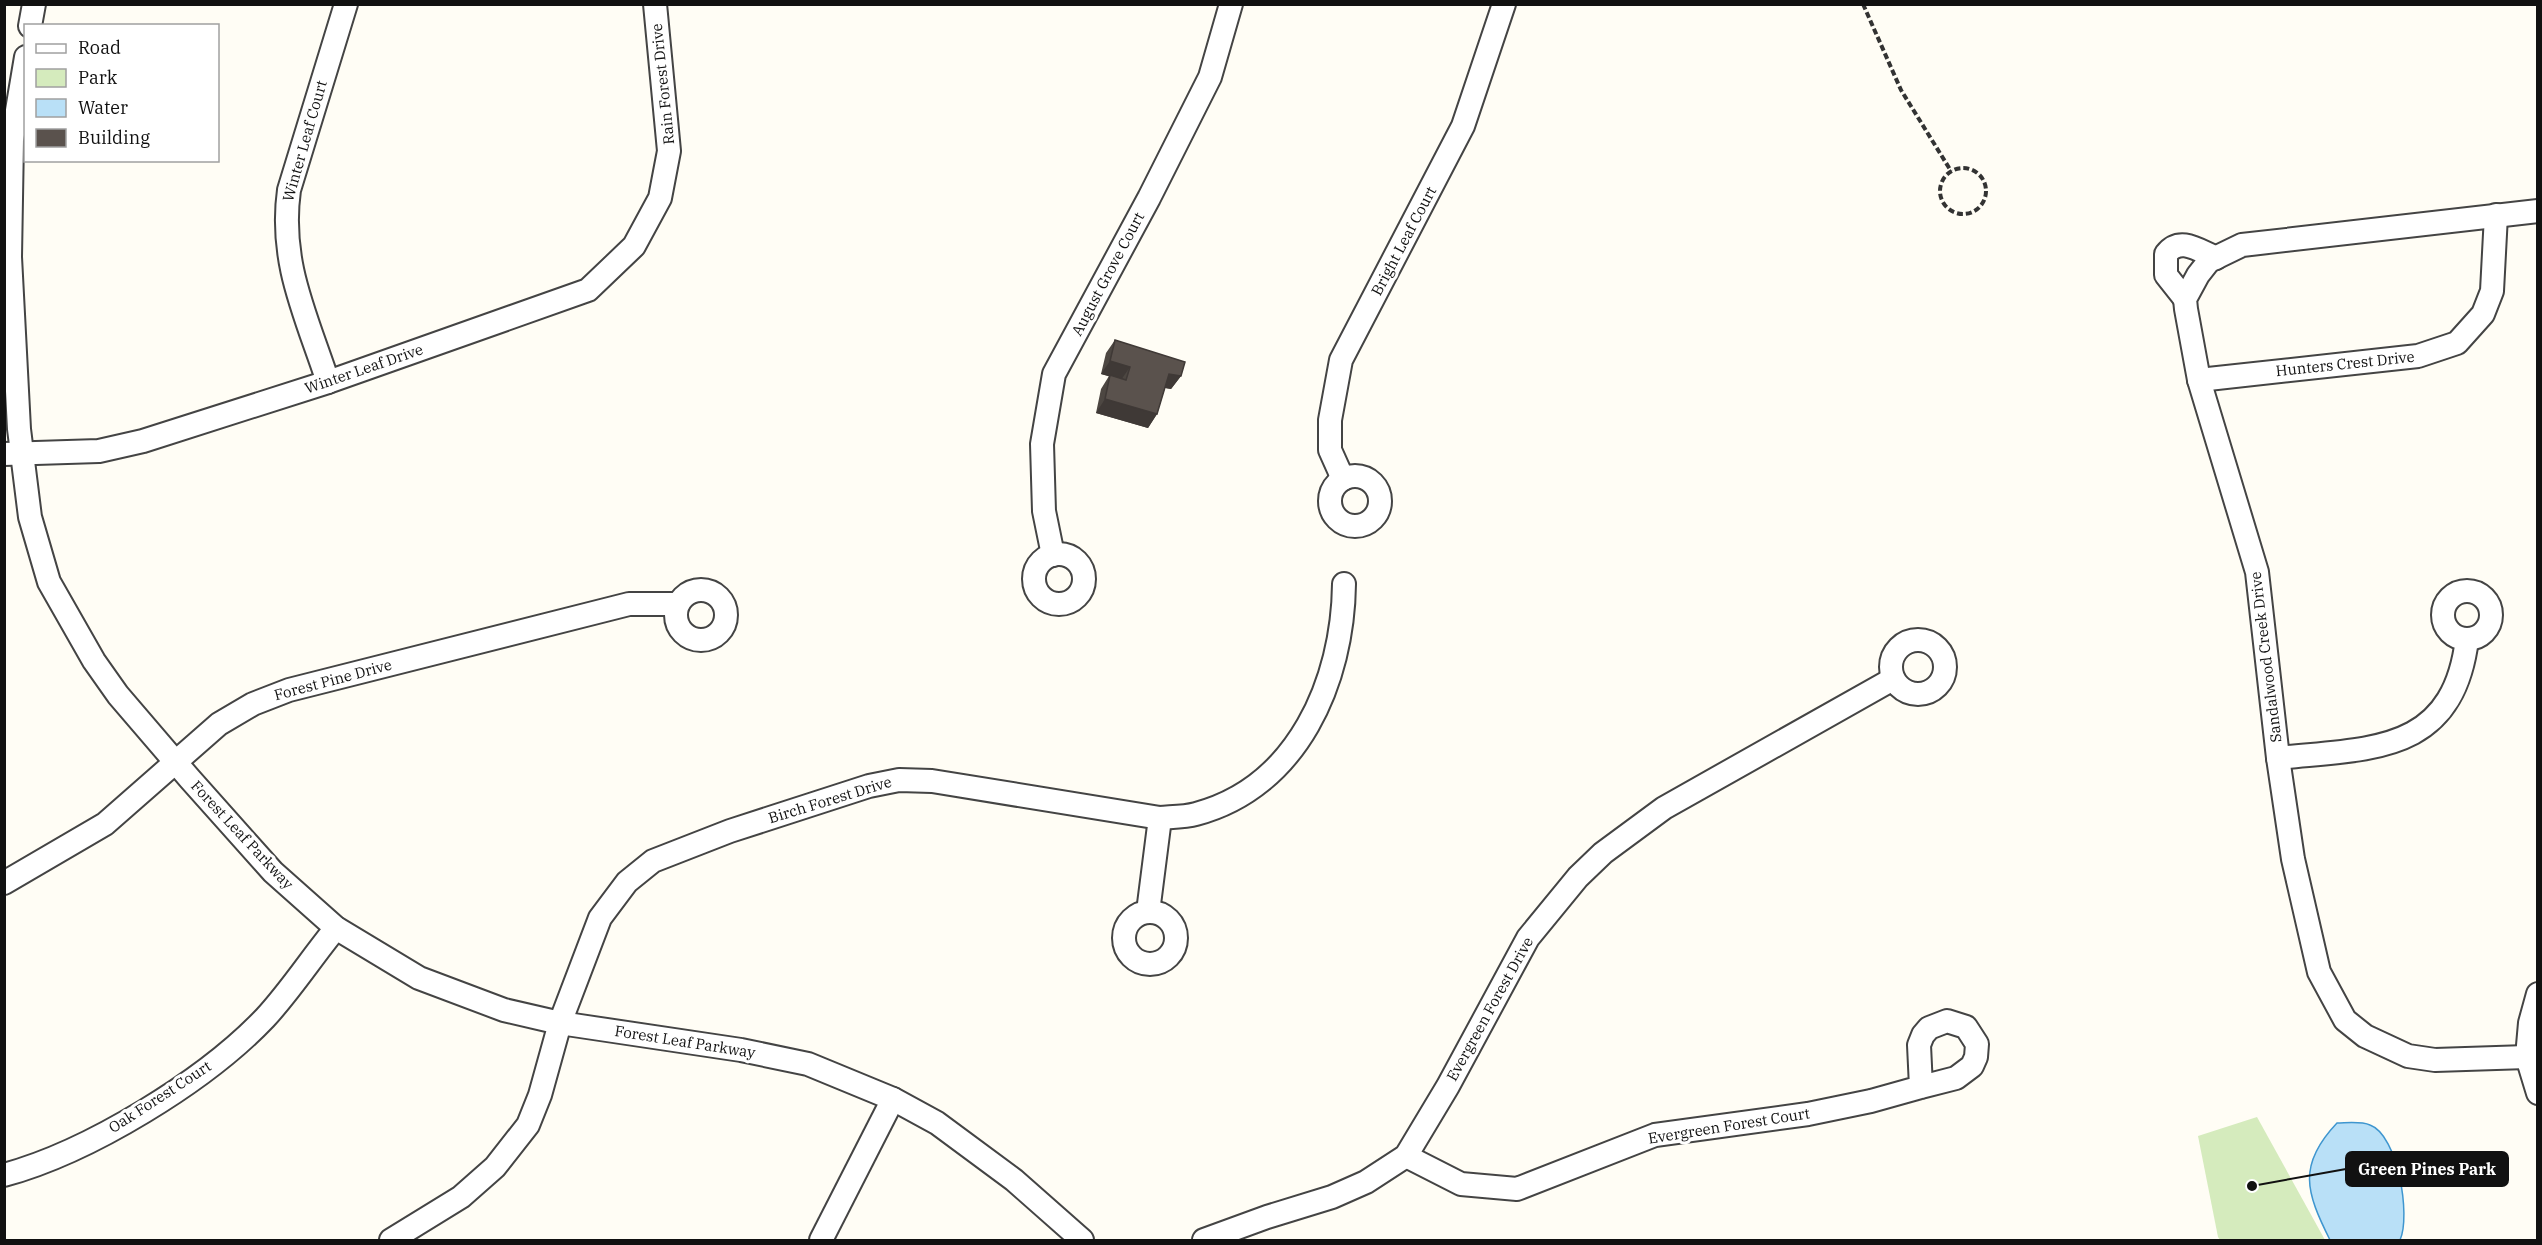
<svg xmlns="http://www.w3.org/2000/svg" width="2542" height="1245" font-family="'IBM Plex Serif',serif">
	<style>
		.green { fill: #d5ebbd }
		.water { fill: #b9e0f7; stroke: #3f96cf; stroke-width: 1.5 }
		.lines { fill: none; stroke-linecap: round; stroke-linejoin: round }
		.street-casing { stroke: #444; stroke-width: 26 }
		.path { stroke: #333; stroke-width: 4; stroke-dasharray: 6 3; stroke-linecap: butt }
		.street { stroke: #fff; stroke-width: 22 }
		.wall { fill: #4d4742 }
		.shaded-wall { fill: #3f3936 }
		.building { fill: #5a524d; stroke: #3f3936; stroke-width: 1.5 }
		.labels { text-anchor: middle; stroke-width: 6; stroke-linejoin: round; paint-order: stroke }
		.street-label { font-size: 15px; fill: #111; stroke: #fff }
		.leader { fill: none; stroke: #111; stroke-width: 2 }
		.callout-dot { fill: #111; stroke: #fff; stroke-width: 2 }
		.callout { fill: #111; stroke: #111; stroke-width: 2 }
		.callout-label { font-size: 16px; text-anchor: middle; font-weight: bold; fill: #fff }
	</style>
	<rect width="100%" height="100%" fill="#fffdf5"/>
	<!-- green -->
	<path class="green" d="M2257 1117 2325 1240H2220L2218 1237 2198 1136Z"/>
	<!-- water -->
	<path class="water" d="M2337 1123C2346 1123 2361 1121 2370 1125 2398 1135 2411 1216 2400 1240H2330C2306 1192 2297 1165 2337 1123Z"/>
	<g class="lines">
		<defs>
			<g id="street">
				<path d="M30 26 34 4"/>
				<path d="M26 57 12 140 10 257 19 429 30 517 49 582 94 661 118 695 190 779 273 872 336 928 419 978 504 1010 560 1023 741 1050 808 1064 893 1099 937 1123 1014 1180 1082 1240"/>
				<path d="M2185 299 2166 275V254C2180 236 2198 250 2216 258"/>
				<path d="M2199 380 2418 356 2457 343 2483 314 2492 291 2496 215"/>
				<path d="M328 382C306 315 279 262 289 190L346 4"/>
				<path d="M4 454 99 451 143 441 328 382 588 290 634 246 660 198 669 151 655 4"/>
				<circle cx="1355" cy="501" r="25"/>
				<path d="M1343 479 1330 450V420L1341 360 1463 126 1504 4"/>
				<circle cx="1059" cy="579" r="25"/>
				<path d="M1053 555 1044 511 1042 444 1054 374 1149 198 1210 77 1231 4"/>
				<circle cx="701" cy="615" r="25"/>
				<circle cx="2467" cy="615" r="24"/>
				<circle cx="1918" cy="667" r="27"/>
				<path d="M2278 758C2370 748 2453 755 2467 639"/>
				<path d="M4 883 105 824 219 724 253 704 289 690 629 604H678"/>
				<circle cx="1150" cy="938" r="26"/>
				<path d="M1148 912 1160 818"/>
				<path d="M2538 994 2530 1023 2527 1057 2538 1093"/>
				<path d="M2527 1057 2435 1060 2408 1056 2365 1036 2345 1020 2319 972 2293 859 2278 758 2257 572 2199 380 2186 309 2185 299 2198 275 2209 261 2242 245 2538 211"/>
				<path d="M1406 1156 1461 1184 1517 1189 1655 1135 1808 1114 1871 1101 1921 1087 1956 1078 1972 1066 1976 1057 1977 1044 1966 1027 1947 1021 1929 1028 1923 1035 1919 1045 1921 1087"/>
				<path d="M4 1175C89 1152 205 1081 265 1018 291 990 312 957 336 928"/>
				<path d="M391 1240 461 1197 495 1167 528 1125 540 1095 560 1023 600 918 627 882 653 861 730 831 869 786 899 780 932 781 1160 818C1171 817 1185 817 1196 814 1298 787 1343 681 1344 584"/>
				<path d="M821 1240 893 1099"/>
				<path d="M1204 1240 1267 1217 1332 1197 1366 1182 1406 1156 1448 1086 1528 938 1578 877 1603 853 1664 808 1893 679"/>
			</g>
		</defs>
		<!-- street casing -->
		<use href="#street" class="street-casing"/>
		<!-- path -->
		<g class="path">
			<path d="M1863 4 1901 90 1951 171"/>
			<circle cx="1963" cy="191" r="23"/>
		</g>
		<!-- street -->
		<use href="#street" class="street"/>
	</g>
	<!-- wall -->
	<path class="wall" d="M1115 340 1181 376 1171 389 1165 388 1157 414 1148 428 1096 413 1101 389 1109 376 1101 374 1106 353Z"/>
	<!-- shaded-wall -->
	<g class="shaded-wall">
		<path d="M1110 361 1130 367 1121 380 1101 374Z"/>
		<path d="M1169 374 1181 376 1171 389 1160 387Z"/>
		<path d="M1105 399 1157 414 1148 428 1096 413Z"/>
	</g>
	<!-- building -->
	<path class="building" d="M1115 340 1185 362 1181 376 1169 374 1157 414 1105 399 1110 375 1126 380 1130 367 1110 361Z"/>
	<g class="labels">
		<!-- street labels -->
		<g class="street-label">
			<text transform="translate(663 84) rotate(-96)" y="5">Rain Forest Drive</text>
			<text transform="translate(305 141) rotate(-74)" y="5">Winter Leaf Court</text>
			<text transform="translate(1404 241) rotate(-62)" y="5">Bright Leaf Court</text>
			<text transform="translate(1108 274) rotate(-62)" y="5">August Grove Court</text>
			<text transform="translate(2345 364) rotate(-6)" y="5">Hunters Crest Drive</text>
			<text transform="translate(364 369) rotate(-19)" y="5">Winter Leaf Drive</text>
			<text transform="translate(2266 657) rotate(-97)" y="5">Sandalwood Creek Drive</text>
			<text transform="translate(333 680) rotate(-15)" y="5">Forest Pine Drive</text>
			<text transform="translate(830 800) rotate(-17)" y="5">Birch Forest Drive</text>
			<text transform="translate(242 835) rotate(47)" y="5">Forest Leaf Parkway</text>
			<text transform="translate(1490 1009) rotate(-61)" y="5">Evergreen Forest Drive</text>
			<text transform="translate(685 1042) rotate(9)" y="5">Forest Leaf Parkway</text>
			<text transform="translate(160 1097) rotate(-33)" y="5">Oak Forest Court</text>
			<text transform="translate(1729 1126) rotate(-9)" y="5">Evergreen Forest Court</text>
		</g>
	</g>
	<!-- callouts -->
	<path class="leader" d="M2252 1186L2346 1169"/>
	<circle class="callout-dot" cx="2252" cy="1186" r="6"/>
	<rect class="callout" x="2346" y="1152" width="162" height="34" rx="6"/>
	<g class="callout-label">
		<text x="2427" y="1175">Green Pines Park</text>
	</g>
	<!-- border -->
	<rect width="2542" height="1245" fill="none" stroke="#111111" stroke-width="12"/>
	<!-- legend -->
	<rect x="24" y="24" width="195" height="138" fill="#ffffff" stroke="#a0a0a0" stroke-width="1.5"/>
	<rect x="36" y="44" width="30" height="9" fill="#ffffff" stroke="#a0a0a0" stroke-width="1.5"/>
	<text x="78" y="54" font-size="18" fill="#111111">Road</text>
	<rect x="36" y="69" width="30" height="18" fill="#d5ebbd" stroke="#a0a0a0" stroke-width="1.5"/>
	<text x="78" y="84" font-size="18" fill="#111111">Park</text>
	<rect x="36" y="99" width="30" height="18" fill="#b9e0f7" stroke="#a0a0a0" stroke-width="1.5"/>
	<text x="78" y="114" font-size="18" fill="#111111">Water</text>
	<rect x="36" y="129" width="30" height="18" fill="#5a524d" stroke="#a0a0a0" stroke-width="1.5"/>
	<text x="78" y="144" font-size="18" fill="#111111">Building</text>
</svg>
